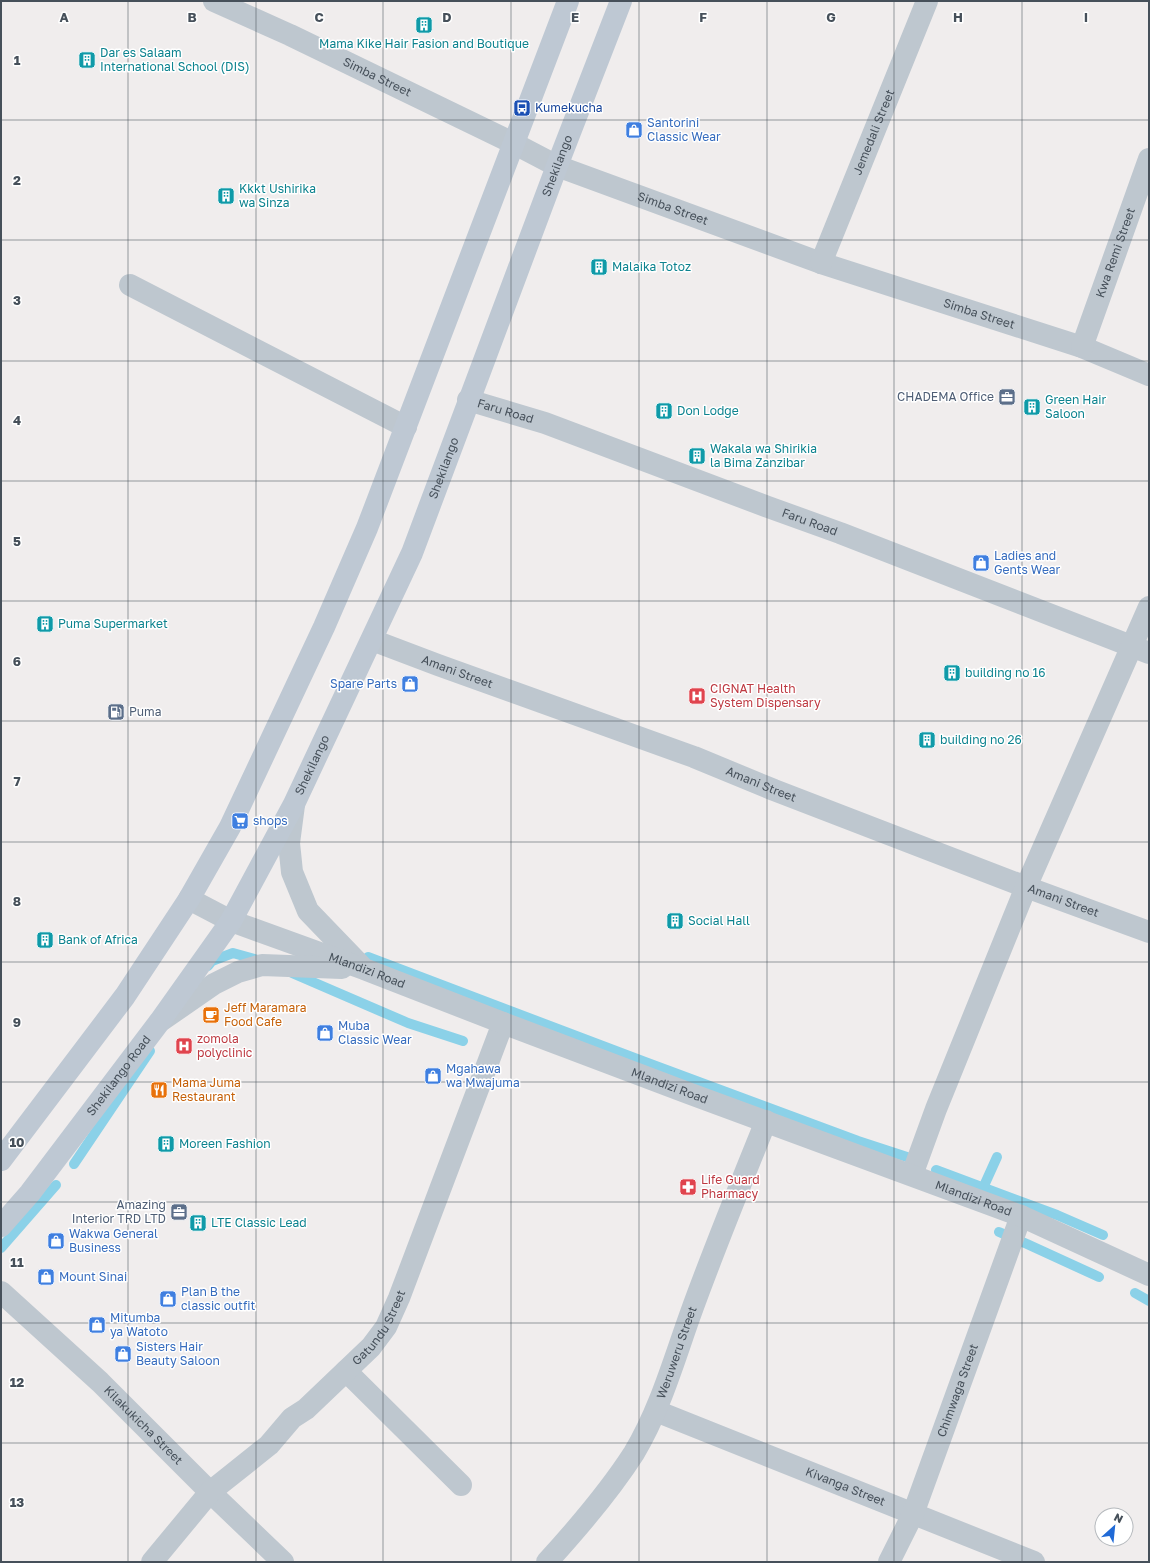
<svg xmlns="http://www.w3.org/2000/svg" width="1150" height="1563" font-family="'Golos Text',sans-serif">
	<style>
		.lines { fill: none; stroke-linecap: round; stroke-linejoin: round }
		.stream { stroke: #8bd1e8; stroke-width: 10 }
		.minor { stroke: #bec7cf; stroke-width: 22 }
		.tertiary { stroke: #bec7cf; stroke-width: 22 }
		.secondary { stroke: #bec8d3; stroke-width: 22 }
		.grid { fill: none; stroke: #46505a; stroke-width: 1; stroke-opacity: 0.55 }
		.labels { text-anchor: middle; stroke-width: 3; stroke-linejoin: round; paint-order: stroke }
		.culture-label { font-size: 12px; fill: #0d838f; stroke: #fff; text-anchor: start }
		.street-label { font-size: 12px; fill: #46505a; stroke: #fff }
		.transit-label { font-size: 12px; fill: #164399; stroke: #fff; text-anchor: start }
		.shop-label { font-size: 12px; fill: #366cbe; stroke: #fff; text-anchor: start }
		.service-label { font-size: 12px; fill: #4e5e75; stroke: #fff; text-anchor: end }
		.health-label { font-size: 12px; fill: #be3a42; stroke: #fff; text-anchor: start }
		.food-label { font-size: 12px; fill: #c56008; stroke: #fff; text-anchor: start }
		.grid-label { font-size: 13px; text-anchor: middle; font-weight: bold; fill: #46505a; stroke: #fff; stroke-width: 3; stroke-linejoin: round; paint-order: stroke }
	</style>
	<rect width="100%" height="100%" fill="#f0eded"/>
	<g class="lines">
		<!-- stream -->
		<g class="stream">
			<path d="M368 957 645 1062 858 1141 907 1157"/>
			<path d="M208 966 212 961 233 953 261 961"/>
			<path d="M292 973 408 1023 463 1041"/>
			<path d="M74 1164 150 1051"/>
			<path d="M936 1170 1057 1215 1103 1235"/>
			<path d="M983 1188 997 1157"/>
			<path d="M999 1232 1027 1244 1099 1277"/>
			<path d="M1 1248 56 1185"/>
			<path d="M1135 1293 1149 1301"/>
		</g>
		<!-- minor -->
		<g class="minor">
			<path id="s1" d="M214 1 290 35 513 143 557 166 821 263 1082 347 1149 375"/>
			<path id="s2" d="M821 263 927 1"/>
			<path d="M130 285 406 427"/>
			<path id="s3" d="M1082 347 1149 159"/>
			<path id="s4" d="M468 400 545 423 768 507 840 533 1149 653"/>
			<path id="s5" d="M372 640 438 665 694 757 774 790 1026 887 1149 932"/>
			<path d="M912 1175 936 1109 1026 887 1149 607"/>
			<path id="s6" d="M1 1292 100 1382 210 1492 283 1562"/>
			<path d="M346 1371 461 1485"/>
			<path id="s7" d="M656 1411 1034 1562"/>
			<path id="s8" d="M152 1562 210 1492 269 1445 292 1418 306 1409 371 1347 386 1327 399 1298 503 1023"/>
			<path id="s9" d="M547 1562C578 1528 609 1492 634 1453 661 1408 675 1356 693 1307 716 1244 741 1183 766 1121"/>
			<path id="s10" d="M889 1562 913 1514 1021 1216"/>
		</g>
		<!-- tertiary -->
		<g class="tertiary">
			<path d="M294 805 289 843 292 872 308 911 361 966"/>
			<path id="s11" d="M189 899 231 921 364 969 503 1023 688 1093 1021 1216 1149 1275"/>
			<path d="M162 1020 214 984 238 972 262 965 342 968"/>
		</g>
		<!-- secondary -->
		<g class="secondary">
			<path d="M1 1160 125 996 189 899 230 827 324 627 367 528 568 1"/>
			<path id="s12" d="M1 1226 30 1193 160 1021 231 921 294 804 412 553 557 166 621 1"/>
		</g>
	</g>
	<!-- grid -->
	<path class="grid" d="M128 1V1562M256 1V1562M383 1V1562M511 1V1562M639 1V1562M767 1V1562M894 1V1562M1022 1V1562M1 120H1149M1 240H1149M1 361H1149M1 481H1149M1 601H1149M1 721H1149M1 842H1149M1 962H1149M1 1082H1149M1 1202H1149M1 1323H1149M1 1443H1149"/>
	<!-- icons -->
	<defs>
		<symbol id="building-square" viewBox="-11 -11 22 22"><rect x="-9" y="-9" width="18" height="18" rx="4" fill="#0f9aa8" stroke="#fff"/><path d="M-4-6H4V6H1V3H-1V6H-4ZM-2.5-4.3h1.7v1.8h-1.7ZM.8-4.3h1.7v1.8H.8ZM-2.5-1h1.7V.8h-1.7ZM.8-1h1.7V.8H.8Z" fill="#fff"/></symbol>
		<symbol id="bus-square" viewBox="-11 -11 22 22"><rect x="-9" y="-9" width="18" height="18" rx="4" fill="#1a4fb4" stroke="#fff"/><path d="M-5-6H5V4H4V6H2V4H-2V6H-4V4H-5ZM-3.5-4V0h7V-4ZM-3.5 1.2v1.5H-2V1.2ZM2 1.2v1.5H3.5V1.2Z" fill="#fff"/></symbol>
		<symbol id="shop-square" viewBox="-11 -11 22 22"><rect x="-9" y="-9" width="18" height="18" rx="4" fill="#3f7fe0" stroke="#fff"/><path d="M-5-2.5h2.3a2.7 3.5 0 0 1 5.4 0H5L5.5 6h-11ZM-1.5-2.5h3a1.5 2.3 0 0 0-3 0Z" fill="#fff"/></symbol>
		<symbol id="office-square" viewBox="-11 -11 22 22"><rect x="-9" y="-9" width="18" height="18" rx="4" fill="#5c6f8a" stroke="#fff"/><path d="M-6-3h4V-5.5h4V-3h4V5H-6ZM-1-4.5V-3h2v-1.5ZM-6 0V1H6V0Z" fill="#fff"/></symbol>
		<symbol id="hospital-square" viewBox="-11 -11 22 22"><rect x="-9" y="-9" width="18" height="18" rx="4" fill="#e0444e" stroke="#fff"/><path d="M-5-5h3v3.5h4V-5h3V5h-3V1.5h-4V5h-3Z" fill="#fff"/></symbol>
		<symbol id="fuel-square" viewBox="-11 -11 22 22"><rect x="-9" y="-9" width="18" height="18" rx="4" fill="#5c6f8a" stroke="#fff"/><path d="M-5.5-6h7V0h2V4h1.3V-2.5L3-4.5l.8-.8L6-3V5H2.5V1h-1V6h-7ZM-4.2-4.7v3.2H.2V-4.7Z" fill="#fff"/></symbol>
		<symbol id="supermarket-square" viewBox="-11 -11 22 22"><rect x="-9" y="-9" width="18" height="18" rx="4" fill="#3f7fe0" stroke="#fff"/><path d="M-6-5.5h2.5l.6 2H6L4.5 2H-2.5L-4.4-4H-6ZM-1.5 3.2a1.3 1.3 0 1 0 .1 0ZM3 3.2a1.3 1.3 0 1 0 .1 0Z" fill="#fff"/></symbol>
		<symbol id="cafe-square" viewBox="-11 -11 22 22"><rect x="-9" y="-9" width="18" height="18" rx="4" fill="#e8710a" stroke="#fff"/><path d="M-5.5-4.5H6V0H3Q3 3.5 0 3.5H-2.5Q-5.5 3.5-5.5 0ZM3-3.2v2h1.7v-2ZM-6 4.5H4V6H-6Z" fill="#fff"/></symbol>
		<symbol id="restaurant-square" viewBox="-11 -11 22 22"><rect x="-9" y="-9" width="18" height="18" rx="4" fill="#e8710a" stroke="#fff"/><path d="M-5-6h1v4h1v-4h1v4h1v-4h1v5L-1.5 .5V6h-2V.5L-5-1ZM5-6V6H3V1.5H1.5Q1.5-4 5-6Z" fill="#fff"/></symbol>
		<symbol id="pharmacy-square" viewBox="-11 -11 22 22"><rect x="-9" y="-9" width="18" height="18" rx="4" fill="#e0444e" stroke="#fff"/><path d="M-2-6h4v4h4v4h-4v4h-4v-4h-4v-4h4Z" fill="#fff"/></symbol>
	</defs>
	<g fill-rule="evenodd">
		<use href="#building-square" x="414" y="15" width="20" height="20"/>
		<use href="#building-square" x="77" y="50" width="20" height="20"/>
		<use href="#bus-square" x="512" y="98" width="20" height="20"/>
		<use href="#shop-square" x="624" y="120" width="20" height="20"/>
		<use href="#building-square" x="216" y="186" width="20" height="20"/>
		<use href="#building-square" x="589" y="257" width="20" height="20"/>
		<use href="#office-square" x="997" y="387" width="20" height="20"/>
		<use href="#building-square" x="1022" y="397" width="20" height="20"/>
		<use href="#building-square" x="654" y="401" width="20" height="20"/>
		<use href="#building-square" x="687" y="446" width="20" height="20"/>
		<use href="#shop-square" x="971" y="553" width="20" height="20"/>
		<use href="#building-square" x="35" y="614" width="20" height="20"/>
		<use href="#building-square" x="942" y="663" width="20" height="20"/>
		<use href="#shop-square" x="400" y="674" width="20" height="20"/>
		<use href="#hospital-square" x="687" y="686" width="20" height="20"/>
		<use href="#fuel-square" x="106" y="702" width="20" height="20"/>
		<use href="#building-square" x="917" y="730" width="20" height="20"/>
		<use href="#supermarket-square" x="230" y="811" width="20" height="20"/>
		<use href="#building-square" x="665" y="911" width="20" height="20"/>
		<use href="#building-square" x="35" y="930" width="20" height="20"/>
		<use href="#cafe-square" x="201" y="1005" width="20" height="20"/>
		<use href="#shop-square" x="315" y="1023" width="20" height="20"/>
		<use href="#hospital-square" x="174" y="1036" width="20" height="20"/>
		<use href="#shop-square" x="423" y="1066" width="20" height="20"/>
		<use href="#restaurant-square" x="149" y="1080" width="20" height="20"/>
		<use href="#building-square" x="156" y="1134" width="20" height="20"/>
		<use href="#pharmacy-square" x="678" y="1177" width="20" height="20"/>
		<use href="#office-square" x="169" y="1202" width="20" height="20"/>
		<use href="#building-square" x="188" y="1213" width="20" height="20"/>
		<use href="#shop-square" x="46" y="1231" width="20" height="20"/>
		<use href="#shop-square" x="36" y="1267" width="20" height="20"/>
		<use href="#shop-square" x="158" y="1289" width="20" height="20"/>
		<use href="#shop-square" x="87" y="1315" width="20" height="20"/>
		<use href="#shop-square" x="113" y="1344" width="20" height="20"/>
	</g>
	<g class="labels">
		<!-- culture labels -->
		<g class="culture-label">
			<text x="424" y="48" text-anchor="middle">Mama Kike Hair Fasion and Boutique</text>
			<text x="100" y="57">Dar es Salaam<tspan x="100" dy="14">International School (DIS)</tspan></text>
			<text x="239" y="193">Kkkt Ushirika<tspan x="239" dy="14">wa Sinza</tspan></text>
			<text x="612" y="271">Malaika Totoz</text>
			<text x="1045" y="404">Green Hair<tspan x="1045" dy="14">Saloon</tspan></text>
			<text x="677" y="415">Don Lodge</text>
			<text x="710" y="453">Wakala wa Shirikia<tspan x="710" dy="14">la Bima Zanzibar</tspan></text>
			<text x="58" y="628">Puma Supermarket</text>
			<text x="965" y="677">building no 16</text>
			<text x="940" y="744">building no 26</text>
			<text x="688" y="925">Social Hall</text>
			<text x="58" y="944">Bank of Africa</text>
			<text x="179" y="1148">Moreen Fashion</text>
			<text x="211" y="1227">LTE Classic Lead</text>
		</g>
		<!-- street labels -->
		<g class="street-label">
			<text dy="4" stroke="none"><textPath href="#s1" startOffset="180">Simba Street</textPath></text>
			<text dy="4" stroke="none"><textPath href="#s2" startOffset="141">Jemedali Street</textPath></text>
			<text dy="4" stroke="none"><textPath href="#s12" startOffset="1206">Shekilango</textPath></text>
			<text dy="4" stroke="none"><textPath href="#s1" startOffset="504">Simba Street</textPath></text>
			<text dy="4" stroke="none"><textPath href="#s3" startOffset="100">Kwa Remi Street</textPath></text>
			<text dy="4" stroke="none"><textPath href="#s1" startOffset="828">Simba Street</textPath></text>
			<text dy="4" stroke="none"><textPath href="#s4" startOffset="39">Faru Road</textPath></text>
			<text dy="4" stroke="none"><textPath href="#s12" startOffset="883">Shekilango</textPath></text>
			<text dy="4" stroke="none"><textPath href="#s4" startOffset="363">Faru Road</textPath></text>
			<text dy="4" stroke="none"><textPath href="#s5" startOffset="91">Amani Street</textPath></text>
			<text dy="4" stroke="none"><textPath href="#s12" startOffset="558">Shekilango</textPath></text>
			<text dy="4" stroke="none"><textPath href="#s5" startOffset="415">Amani Street</textPath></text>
			<text dy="4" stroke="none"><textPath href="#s5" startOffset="739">Amani Street</textPath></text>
			<text dy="4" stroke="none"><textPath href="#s11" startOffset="192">Mlandizi Road</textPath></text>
			<text dy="4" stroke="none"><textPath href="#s12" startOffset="191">Shekilango Road</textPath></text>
			<text dy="4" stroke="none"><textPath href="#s11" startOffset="516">Mlandizi Road</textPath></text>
			<text dy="4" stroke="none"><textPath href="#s11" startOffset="840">Mlandizi Road</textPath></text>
			<text dy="4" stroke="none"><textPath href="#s8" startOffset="329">Gatundu Street</textPath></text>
			<text dy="4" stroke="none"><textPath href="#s9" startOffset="249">Weruweru Street</textPath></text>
			<text dy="4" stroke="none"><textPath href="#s10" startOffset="185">Chimwaga Street</textPath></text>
			<text dy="4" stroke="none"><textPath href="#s6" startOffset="195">Kilakukicha Street</textPath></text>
			<text dy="4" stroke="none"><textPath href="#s7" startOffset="204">Kivanga Street</textPath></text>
		</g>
		<!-- transit labels -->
		<g class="transit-label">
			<text x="535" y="112">Kumekucha</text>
		</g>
		<!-- shop labels -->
		<g class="shop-label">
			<text x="647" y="127">Santorini<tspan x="647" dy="14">Classic Wear</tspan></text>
			<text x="994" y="560">Ladies and<tspan x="994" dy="14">Gents Wear</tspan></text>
			<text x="397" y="688" text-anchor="end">Spare Parts</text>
			<text x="253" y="825">shops</text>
			<text x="338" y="1030">Muba<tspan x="338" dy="14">Classic Wear</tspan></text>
			<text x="446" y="1073">Mgahawa<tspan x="446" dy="14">wa Mwajuma</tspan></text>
			<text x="69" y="1238">Wakwa General<tspan x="69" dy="14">Business</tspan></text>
			<text x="59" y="1281">Mount Sinai</text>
			<text x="181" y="1296">Plan B the<tspan x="181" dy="14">classic outfit</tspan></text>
			<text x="110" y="1322">Mitumba<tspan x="110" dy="14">ya Watoto</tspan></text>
			<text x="136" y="1351">Sisters Hair<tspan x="136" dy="14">Beauty Saloon</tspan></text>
		</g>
		<!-- service labels -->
		<g class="service-label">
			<text x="994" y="401">CHADEMA Office</text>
			<text x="129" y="716" text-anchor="start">Puma</text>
			<text x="166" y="1209">Amazing<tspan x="166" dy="14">Interior TRD LTD</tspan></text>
		</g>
		<!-- health labels -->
		<g class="health-label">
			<text x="710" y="693">CIGNAT Health<tspan x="710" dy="14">System Dispensary</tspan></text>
			<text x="197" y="1043">zomola<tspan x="197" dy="14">polyclinic</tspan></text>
			<text x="701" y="1184">Life Guard<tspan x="701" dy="14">Pharmacy</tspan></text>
		</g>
		<!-- food labels -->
		<g class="food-label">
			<text x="224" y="1012">Jeff Maramara<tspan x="224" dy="14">Food Cafe</tspan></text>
			<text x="172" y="1087">Mama Juma<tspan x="172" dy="14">Restaurant</tspan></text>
		</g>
	</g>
	<g class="grid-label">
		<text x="64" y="22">A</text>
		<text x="192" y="22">B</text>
		<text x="319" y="22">C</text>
		<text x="447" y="22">D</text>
		<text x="575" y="22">E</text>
		<text x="703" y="22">F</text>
		<text x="831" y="22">G</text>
		<text x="958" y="22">H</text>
		<text x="1086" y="22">I</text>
		<text x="17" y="65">1</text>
		<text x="17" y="185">2</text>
		<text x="17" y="305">3</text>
		<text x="17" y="425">4</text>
		<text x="17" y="546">5</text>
		<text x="17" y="666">6</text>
		<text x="17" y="786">7</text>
		<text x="17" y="906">8</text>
		<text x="17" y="1027">9</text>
		<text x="17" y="1147">10</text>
		<text x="17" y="1267">11</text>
		<text x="17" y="1387">12</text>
		<text x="17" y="1507">13</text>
	</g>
	<!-- border -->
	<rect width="1150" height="1563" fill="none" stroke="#46505a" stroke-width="4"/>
	<!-- north arrow -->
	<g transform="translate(1114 1527) rotate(27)"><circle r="19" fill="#ffffff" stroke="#b5b9bd"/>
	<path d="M0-3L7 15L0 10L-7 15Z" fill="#206ad6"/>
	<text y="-6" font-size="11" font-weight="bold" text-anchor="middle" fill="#46505a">N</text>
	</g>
</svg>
